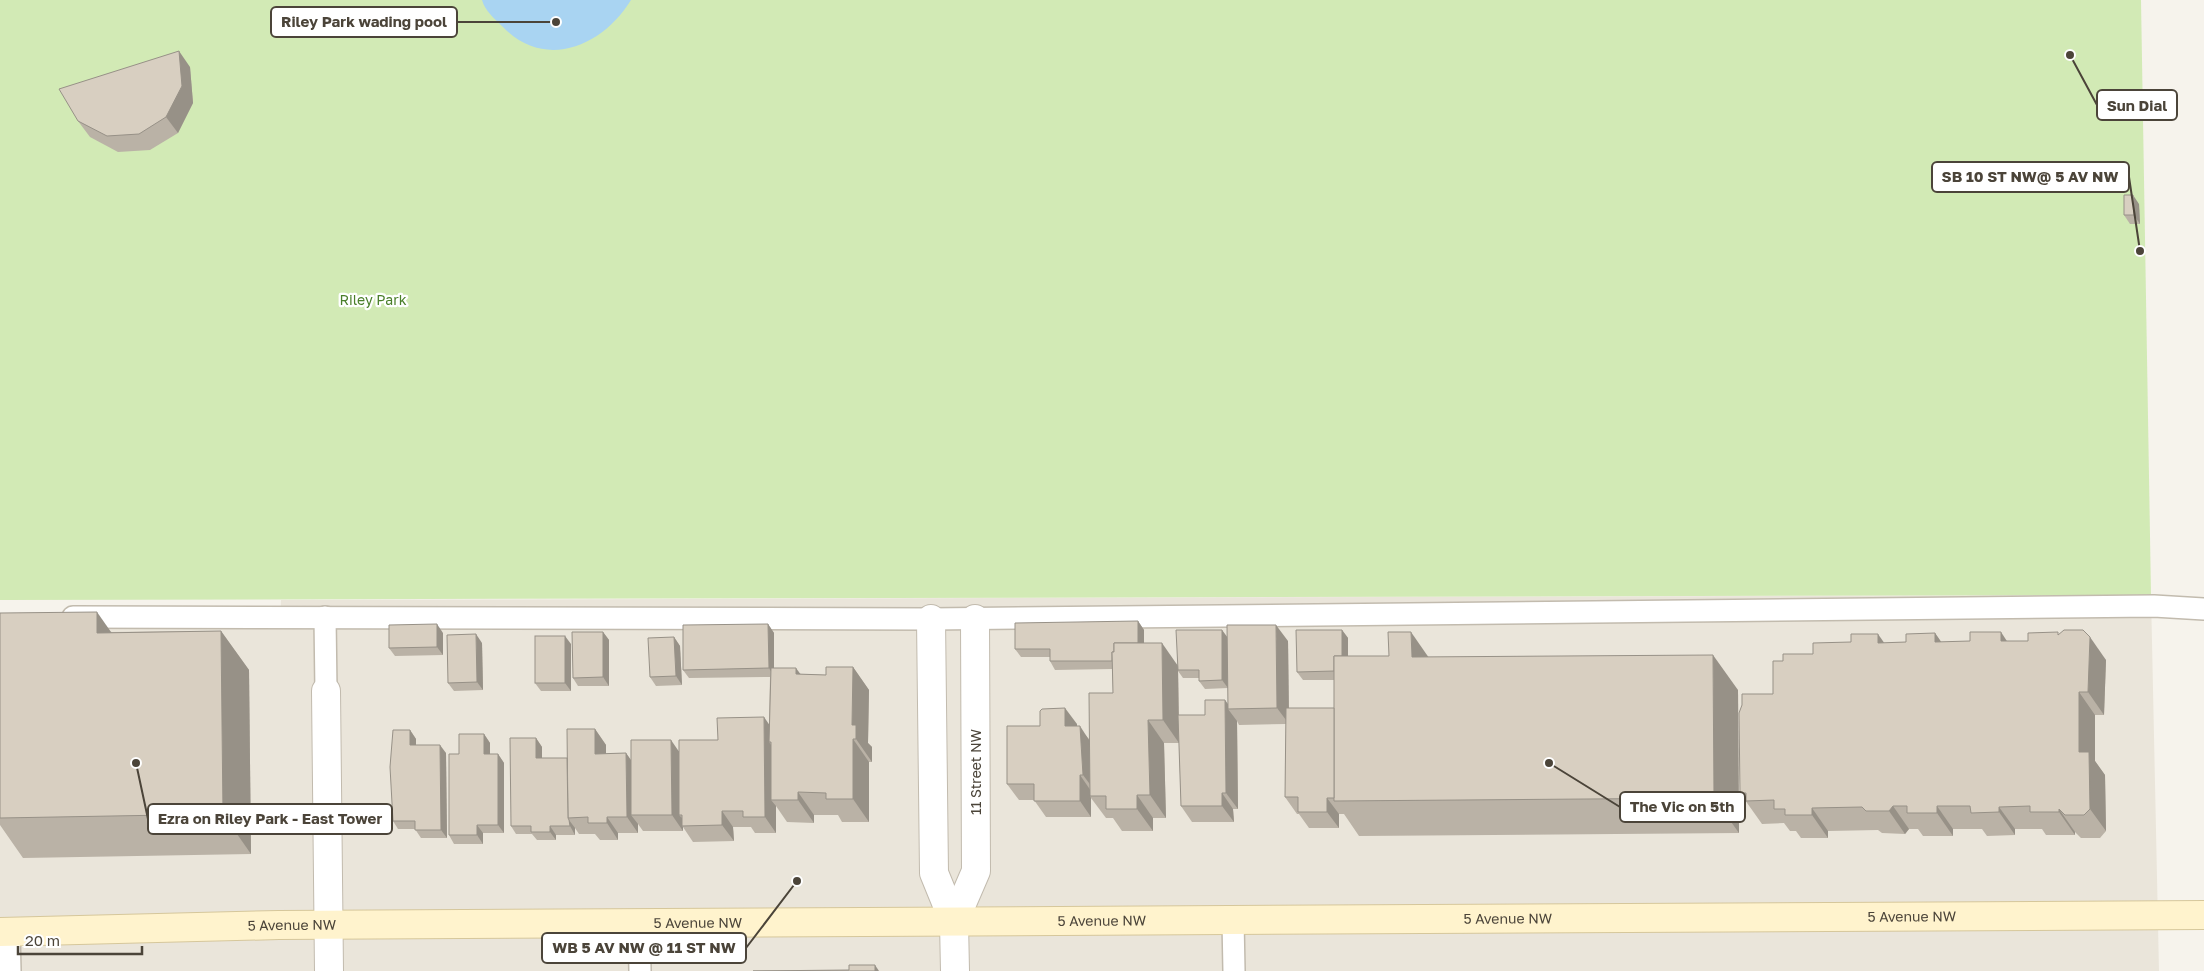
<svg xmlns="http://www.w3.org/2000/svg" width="2204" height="971" font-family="'Golos Text',sans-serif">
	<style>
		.residential { fill: #eae5da }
		.green { fill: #d2eab5 }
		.water { fill: #a9d4f2 }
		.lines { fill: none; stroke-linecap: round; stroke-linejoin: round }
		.lane-casing { stroke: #c2bbae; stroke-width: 24 }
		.street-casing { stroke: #c2bbae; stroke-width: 30 }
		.secondary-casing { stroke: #d6c79b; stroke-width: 30 }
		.lane { stroke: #fff; stroke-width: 21 }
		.street { stroke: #fff; stroke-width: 28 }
		.secondary { stroke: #fff3cd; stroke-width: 28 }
		.wall { fill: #bab2a6; fill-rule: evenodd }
		.shaded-wall { fill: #979187 }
		.building { fill: #d8cfc1; stroke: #979187 }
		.labels { text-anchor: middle; stroke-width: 4.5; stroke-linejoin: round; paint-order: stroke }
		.park-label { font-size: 14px; fill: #4a7f2a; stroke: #fff }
		.street-label { font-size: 14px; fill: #4b4439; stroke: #fff }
		.leader { fill: none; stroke: #4b4439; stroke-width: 2 }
		.callout-dot { fill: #4b4439; stroke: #fff; stroke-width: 2 }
		.callout { fill: #fff; stroke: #4b4439; stroke-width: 2 }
		.callout-label { font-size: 15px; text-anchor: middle; font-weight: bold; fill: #4b4439 }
	</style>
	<rect width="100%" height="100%" fill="#f6f3ec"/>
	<!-- residential -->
	<path class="residential" d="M2151 595 2159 971H0V629L280 627 281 600Z"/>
	<!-- green -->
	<path class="green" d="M0 0H2141L2151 595 0 600Z"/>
	<!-- water -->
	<path class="water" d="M482 0H631C603 46 545 71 503 27 494 18 485 11 482 0Z"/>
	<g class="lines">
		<defs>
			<g id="lane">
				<path d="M73 617 931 619 2154 606 2204 609"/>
				<path d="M325 617 326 691"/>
				<path d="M1233 920 1234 971"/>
				<path d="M639 923 640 971"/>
				<path d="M9 931 10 971"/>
			</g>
			<g id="street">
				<path d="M931 619 934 873 954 922 955 971"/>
				<path d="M326 691 329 971"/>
				<path d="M954 922 976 871 975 619"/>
			</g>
			<g id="secondary">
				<path id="s1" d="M0 932 279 925 2204 915"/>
			</g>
		</defs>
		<!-- lane casing -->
		<use href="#lane" class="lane-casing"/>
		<!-- street casing -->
		<use href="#street" class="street-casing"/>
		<!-- secondary casing -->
		<use href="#secondary" class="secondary-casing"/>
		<!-- lane -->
		<use href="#lane" class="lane"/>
		<!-- street -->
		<use href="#street" class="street"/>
		<!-- secondary -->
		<use href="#secondary" class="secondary"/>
	</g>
	<!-- wall -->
	<g class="wall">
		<path d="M190 67 193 103 178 133 150 150 118 152 90 137 78 121Z"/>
		<path d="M2139 204 2140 224H2130L2124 215Z"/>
		<path d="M0 613 112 632 221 631 249 670 251 854 23 858 0 825Z"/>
		<path d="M1138 621 1144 630V643L1177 665 1222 630 1227 638 1288 641 1289 708H1334V680H1303L1297 672 1342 630 1348 638V656L1428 657 1738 690 1739 833 1359 836 1344 814H1339V828H1309L1299 814H1297L1285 797 1286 724 1239 725 1237 721 1238 809H1233L1234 822H1192L1181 806 1179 743H1164L1166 818H1153V831H1122L1113 818H1106L1091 798V817H1046L1034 800H1019L1007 784 1040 726 1077 724V726L1089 739 1113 693 1112 669 1055 670 1050 661V657H1021L1015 649ZM1178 671 1183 678H1199V681L1205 689 1228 688V704L1205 715H1179Z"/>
		<path d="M768 624 774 633V668L801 674 826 675 853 667 869 690 868 743 872 747V762H869V822H842L838 815H814V823L787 822 776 806V833H755L751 827H733L734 841 693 842 683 827V831H643L638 824V833H618V840H600L595 834H579L575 828V835H556V840H537L532 834H516L511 826 536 738 542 747V758H567L595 729 606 745V754L626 753 631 760 679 751 769 725 770 677 689 678 683 670Z"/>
		<path d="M603 632 609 640V686H578L573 678Z"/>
		<path d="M443 633V655L395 656 389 648Z"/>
		<path d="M1935 633 1941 642 2028 641 2059 634 2106 660 2104 715H2095V761L2105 775 2106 831 2100 838H2081L2075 832V835H2046L2042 829H2015V835L1987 836 1982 829H1953V836H1923L1918 829H1909L1905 834 1882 833 1878 830 1828 831V838H1801L1796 831H1790L1784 823 1762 824 1740 793 1773 694 1783 661 1813 654 1884 643 1906 642Z"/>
		<path d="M674 637 680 646 682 685 656 686 650 677Z"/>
		<path d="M482 643 483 690 454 691 448 683Z"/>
		<path d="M571 644V691H541L535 683Z"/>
		<path d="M410 730 416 739V745L446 753 447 838H421L415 829H398L393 821Z"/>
		<path d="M484 734 490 743V754H498L504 763V833H483V844H454L449 835 459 754Z"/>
	</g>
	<!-- shaded-wall -->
	<g class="shaded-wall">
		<path d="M179 51 190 67 193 103 178 133 166 117Z"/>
		<path d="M2133 195 2139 204 2140 224 2134 215Z"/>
		<path d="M97 612 125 652 97 633Z"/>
		<path d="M1138 621 1144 630V666L1138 658Z"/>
		<path d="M437 624 443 633V655L437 647Z"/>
		<path d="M768 624 774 633V677L769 668Z"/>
		<path d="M1276 625 1288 641 1289 724 1277 708Z"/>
		<path d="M1222 630 1228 638V688L1222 680Z"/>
		<path d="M1342 630 1348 638V679L1342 671Z"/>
		<path d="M221 631 249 670 251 854 223 814Z"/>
		<path d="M603 632 609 640V686L603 677Z"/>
		<path d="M1411 632 1436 668 1412 657Z"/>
		<path d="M2001 632 2016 655 2001 641Z"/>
		<path d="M1935 633 1951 656 1935 642Z"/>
		<path d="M476 634 482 643 483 690 477 682Z"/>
		<path d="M1878 634 1894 657 1878 643Z"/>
		<path d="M565 636 571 644V691L565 683Z"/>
		<path d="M674 637 680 646 682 685 676 676Z"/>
		<path d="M2090 637 2106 660 2104 715 2088 692Z"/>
		<path d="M1162 643 1178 666 1179 743 1163 720Z"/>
		<path d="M1713 655 1738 690 1739 833 1714 798Z"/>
		<path d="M853 667 869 690 868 743 872 747V762L856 739 852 725Z"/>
		<path d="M796 668 812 690 796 674Z"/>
		<path d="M2079 692 2095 715V761L2105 775 2106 831 2090 809 2079 752Z"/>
		<path d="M1225 700 1231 708 1228 709 1237 721 1238 809 1226 793Z"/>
		<path d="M1065 708 1077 724V743L1065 726Z"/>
		<path d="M764 717 775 733 771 742H769L775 751 771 800 776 806V833L765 817Z"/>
		<path d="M1148 720 1164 743 1166 818 1150 795Z"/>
		<path d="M1080 726 1091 743 1095 791 1083 775Z"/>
		<path d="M595 729 606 745V770L595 754Z"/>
		<path d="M410 730 416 739V754L410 745Z"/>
		<path d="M484 734 490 743V763L484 754Z"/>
		<path d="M536 738 542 747V767L536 758Z"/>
		<path d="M853 739 869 762V822L853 799Z"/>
		<path d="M671 740 682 756V815H679L683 819 682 826 683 827V831L672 815Z"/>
		<path d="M440 745 446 753 447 838 441 830Z"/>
		<path d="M626 753 637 769 631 815 638 824V833L627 817Z"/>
		<path d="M498 754 504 763V833L498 825Z"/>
		<path d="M1080 775 1091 791 1090 796 1091 798V817L1080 801Z"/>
		<path d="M798 792 814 815V823L798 800Z"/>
		<path d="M1222 793 1233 809 1234 822 1222 806Z"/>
		<path d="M1137 795 1153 818V831L1137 809Z"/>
		<path d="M1327 798 1339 814V828L1327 812Z"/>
		<path d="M1893 806 1909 829 1905 834 1889 811Z"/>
		<path d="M1937 806 1953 829V836L1937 813Z"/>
		<path d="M1999 807 2015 829V835L1999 812Z"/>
		<path d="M1812 808 1828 831V838L1812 815Z"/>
		<path d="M2059 809 2075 832V835L2059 812Z"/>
		<path d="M722 811 733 827 734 841 722 825Z"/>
		<path d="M607 817 618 833V840L607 823Z"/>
		<path d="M569 820 575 828V835L570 826Z"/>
		<path d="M477 825 483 833V844L477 835Z"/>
		<path d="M550 826 556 835V840L550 832Z"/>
		<path d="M875 965 879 971H875Z"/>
	</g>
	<!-- building -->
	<g class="building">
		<path d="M179 51 182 86 166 117 139 134 107 136 78 121 59 89Z"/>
		<path d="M2124 195H2133L2134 215H2124Z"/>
		<path d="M97 612V633L221 631 223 814 0 818V613Z"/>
		<path d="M1138 621V643H1114V652H1112V661H1050V649H1015V623Z"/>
		<path d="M437 624V647L389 648V625Z"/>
		<path d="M768 624 769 668 683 670V625Z"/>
		<path d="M1227 625H1276L1277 708 1228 709Z"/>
		<path d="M1176 630H1222V680L1199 681V670H1178Z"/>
		<path d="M1296 630H1342V656H1334V671L1297 672Z"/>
		<path d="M2064 630H2083L2090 637 2088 692H2079V752H2089L2090 809 2084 815H2065L2059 809V812H2030V806L1999 807V812L1971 813 1970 806H1937V813H1907V806H1893L1889 811H1866L1862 807 1812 808V815H1785V809H1774V800L1746 801V793H1740L1739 713 1742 705V694H1773V661H1783V654H1813V643L1851 642V634H1878V643L1906 642V634L1935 633V642L1970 641V632H2001V641H2028V633L2058 632V635Z"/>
		<path d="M572 632H603V677L573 678Z"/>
		<path d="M1388 632H1411L1412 657 1713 655 1714 798 1334 801V656H1389Z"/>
		<path d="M476 634 477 682 448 683 447 635Z"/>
		<rect x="535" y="636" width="30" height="47"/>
		<path d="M674 637 676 676 650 677 648 638Z"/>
		<path d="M1114 643H1162L1163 720H1148L1150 795H1137V809H1106V796H1090L1089 693H1113L1112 652H1114Z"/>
		<path d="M826 667H853L852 725H856V739H853V799H826V793L798 792V800H771V742H769L771 668H796V674L826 675Z"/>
		<path d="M1205 700H1225L1226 793H1222V806H1181L1178 715H1205Z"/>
		<path d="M1065 708V726H1080L1083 775H1080V801H1034V784H1007V726H1040V711L1042 709Z"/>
		<path d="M1286 708H1334V798H1327V812H1298V797H1285Z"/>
		<path d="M764 717 765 817H743V811H722V825L682 826V815H679V740H718L717 718Z"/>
		<path d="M567 729H595V754L626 753 627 817H607V823H588V817L568 818Z"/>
		<path d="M393 730H410V745H440L441 830H415V821H393L390 767Z"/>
		<path d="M459 734H484V754H498V825H477V835H449V754H459Z"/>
		<path d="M510 738H536V758H567L568 818 569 820 570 826H550V832H531V826H511Z"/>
		<path d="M631 740H671L672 815H631Z"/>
		<path d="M849 965H875V971H753L849 970Z"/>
	</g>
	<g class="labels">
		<!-- park labels -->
		<g class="park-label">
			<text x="373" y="305">Riley Park</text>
		</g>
		<!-- street labels -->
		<g class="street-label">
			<text transform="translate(976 772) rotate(-90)" y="5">11 Street NW</text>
			<text dy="5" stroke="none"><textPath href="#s1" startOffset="1912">5 Avenue NW</textPath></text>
			<text dy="5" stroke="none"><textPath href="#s1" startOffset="1508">5 Avenue NW</textPath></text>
			<text dy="5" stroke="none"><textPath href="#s1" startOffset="1102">5 Avenue NW</textPath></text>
			<text dy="5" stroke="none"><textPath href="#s1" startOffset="698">5 Avenue NW</textPath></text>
			<text dy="5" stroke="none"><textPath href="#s1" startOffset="292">5 Avenue NW</textPath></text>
		</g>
	</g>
	<!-- callouts -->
	<path class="leader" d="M556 22L457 22M2070 55L2097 105M2140 251L2129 177M1549 763L1620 807M136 763L148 819M797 881L746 948"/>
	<g class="callout-dot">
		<circle cx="556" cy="22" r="5"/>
		<circle cx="2070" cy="55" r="5"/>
		<circle cx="2140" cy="251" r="5"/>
		<circle cx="1549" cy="763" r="5"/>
		<circle cx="136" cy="763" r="5"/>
		<circle cx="797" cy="881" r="5"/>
	</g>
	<g class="callout">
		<rect x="271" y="7" width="186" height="30" rx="5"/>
		<rect x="2097" y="90" width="80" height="30" rx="5"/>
		<rect x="1932" y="162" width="197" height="30" rx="5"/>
		<rect x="1620" y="792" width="125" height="30" rx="5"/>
		<rect x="148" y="804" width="244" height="30" rx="5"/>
		<rect x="542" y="933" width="204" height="30" rx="5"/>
	</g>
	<g class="callout-label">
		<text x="364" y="27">Riley Park wading pool</text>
		<text x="2137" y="111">Sun Dial</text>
		<text x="2030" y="182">SB 10 ST NW@ 5 AV NW</text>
		<text x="1682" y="812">The Vic on 5th</text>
		<text x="270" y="824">Ezra on Riley Park - East Tower</text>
		<text x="644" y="953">WB 5 AV NW @ 11 ST NW</text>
	</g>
	<!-- scale -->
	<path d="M18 946v8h124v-8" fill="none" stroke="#4b4439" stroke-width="2.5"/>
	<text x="25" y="946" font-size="15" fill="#4b4439" stroke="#ffffff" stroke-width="4" paint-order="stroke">20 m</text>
</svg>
